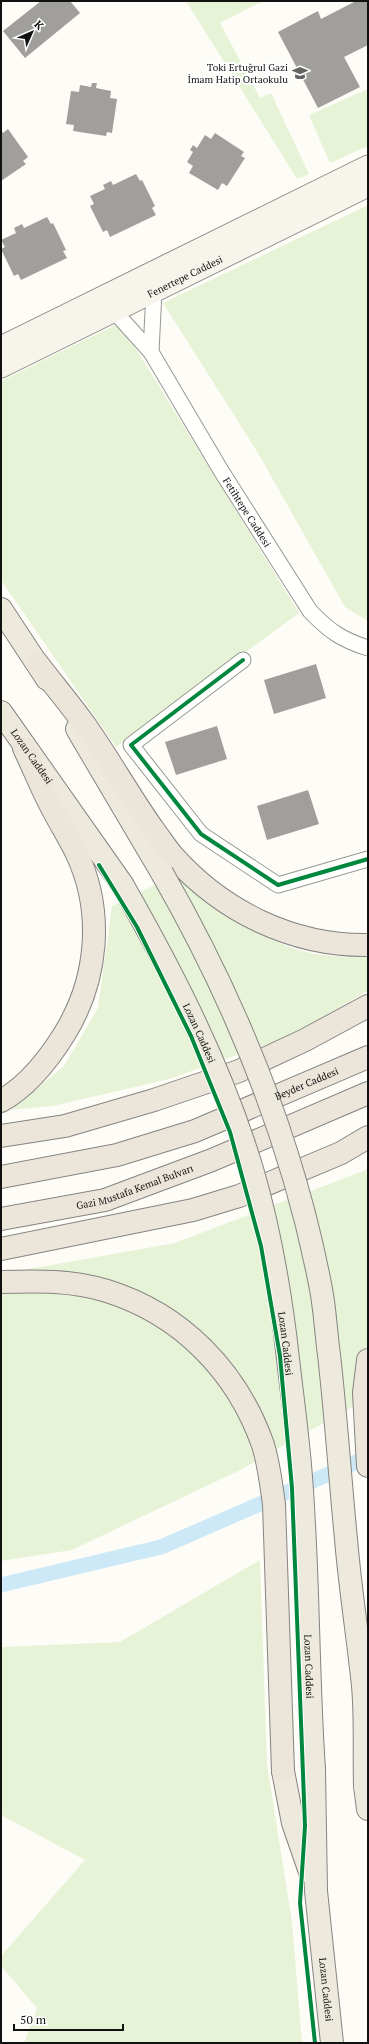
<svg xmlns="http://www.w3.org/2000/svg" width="369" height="2044" font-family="'PT Serif',serif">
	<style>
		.green { fill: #e7f3d7 }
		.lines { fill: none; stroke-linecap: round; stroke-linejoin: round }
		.canal { stroke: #cde8f7; stroke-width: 15 }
		.building { fill: #a19f9c }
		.minor-casing { stroke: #979795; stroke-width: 17 }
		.secondary-casing { stroke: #8e8d8b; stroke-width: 23 }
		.primary-casing { stroke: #858482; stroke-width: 24 }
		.trunk-casing { stroke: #858482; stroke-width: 24 }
		.minor { stroke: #fffffe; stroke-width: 15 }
		.secondary { stroke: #f6f4eb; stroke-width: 21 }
		.primary { stroke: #ede9dc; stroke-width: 22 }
		.trunk { stroke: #ece5da; stroke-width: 22 }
		.primary-bridge-casing { stroke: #858482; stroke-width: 24; stroke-linecap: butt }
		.primary-bridge { stroke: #ede9dc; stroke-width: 22 }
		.cycleway-casing { stroke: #fff; stroke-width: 6 }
		.cycleway { stroke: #00873e; stroke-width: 4 }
		.labels { text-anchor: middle; stroke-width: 4; stroke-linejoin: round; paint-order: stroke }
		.poi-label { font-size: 10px; fill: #111; stroke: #fff; text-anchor: end }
		.street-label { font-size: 10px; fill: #111; stroke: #fff }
	</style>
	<rect width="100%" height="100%" fill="#fdfcf7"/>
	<!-- green -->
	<g class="green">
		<path d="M186 1H263L220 23 260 98 271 93 309 174 297 179Z"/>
		<path d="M368 89V146L330 163 309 115Z"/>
		<path d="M368 205V621L345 607 258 453 163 303Z"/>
		<path d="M120 323 299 613 116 747 1 580V381Z"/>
		<path d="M179 873C219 908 267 948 322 955 337 957 353 956 368 956V991L283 1039 169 1079 53 1106 11 1110 64 1066 98 1008 112 906Z"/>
		<path d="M368 1169V1398L238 1471 72 1550 1 1561V1274L175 1243Z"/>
		<path d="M260 1560 267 1764 292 1922 302 2043H24L37 2008 1 1966V1956L85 1860 1 1815V1647L120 1642Z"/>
	</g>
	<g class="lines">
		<!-- canal -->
		<path class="canal" d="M1 1585 161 1547 368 1457"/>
	</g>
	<!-- building -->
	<g class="building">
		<path d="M41 1H70L80 13 25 58 3 31Z"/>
		<path d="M356 1H368V45L344 57 360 87 318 108 278 32 318 11 321 19Z"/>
		<path d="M92 83H97L96 88 111 91 110 98 117 99 112 133 107 132 106 136 73 131 74 125 66 124 71 91 79 92 80 85 91 87Z"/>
		<path d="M8 129 28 157 23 161 26 164 1 181V130L3 133Z"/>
		<path d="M215 133 244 152 241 156 245 158 227 186 222 183 218 190 189 173 193 166 187 162 193 152 190 150 193 145 197 148 205 135 211 139Z"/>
		<path d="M136 174 140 181 142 180 155 206 152 208 156 215 110 237 107 230 103 232 90 206 94 204 90 196 105 189 103 185 111 181 113 185Z"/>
		<path d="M47 217 51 224 53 223 66 250 63 251 67 258 21 280 18 274 14 276 1 249 5 247 1 240 16 233 14 228 22 224 24 228Z"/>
		<path d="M316 664 326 698 274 714 264 680Z"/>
		<path d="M217 726 227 759 176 775 165 742Z"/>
		<path d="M308 790 319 824 267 840 257 806Z"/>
	</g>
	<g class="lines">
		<defs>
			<g id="minor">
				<path id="s1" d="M114 311 151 352 220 469 310 611C329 631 342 640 368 648"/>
				<path d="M151 352 154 291"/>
				<path d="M243 660 131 745 201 834 278 885 368 859"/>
			</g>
			<g id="secondary">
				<path d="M1 347 368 166"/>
				<path id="s2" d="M1 367 368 186"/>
			</g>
			<g id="primary">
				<path d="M1 609 47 679"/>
				<path id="s3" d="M1 712 122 884"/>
				<path d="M77 729 162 873"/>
				<path id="s4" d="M314 1769 316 1891 332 2043"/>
				<path d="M283 1771 293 1823 310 1872"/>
				<path d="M365 1786 368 1809"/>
			</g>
			<g id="trunk">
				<path d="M37 663C53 684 70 704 85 725 109 759 129 795 153 829 160 838 166 848 173 856 223 912 293 946 368 945"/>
				<path d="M1 1101C28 1086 49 1059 65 1033 98 979 104 912 77 854 69 837 59 822 51 806 41 787 33 767 24 748"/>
				<path d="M1 1136 65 1126 154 1100 239 1071 305 1040 368 1006"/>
				<path id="s5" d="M1 1177 117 1155 195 1131 368 1057"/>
				<path id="s6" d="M1 1219 105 1200 212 1160 368 1093"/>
				<path d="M1 1249 193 1210 239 1196 341 1153 368 1137"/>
				<path d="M1 1282C36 1281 73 1280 107 1291 181 1314 237 1371 263 1445 269 1464 271 1484 274 1504L283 1771"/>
				<path d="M368 1360 364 1393 368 1466"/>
			</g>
		</defs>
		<!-- minor casing -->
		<use href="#minor" class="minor-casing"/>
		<!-- secondary casing -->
		<use href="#secondary" class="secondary-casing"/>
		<!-- primary casing -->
		<use href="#primary" class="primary-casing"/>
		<!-- trunk casing -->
		<use href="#trunk" class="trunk-casing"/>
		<!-- minor -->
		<use href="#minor" class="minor"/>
		<!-- secondary -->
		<use href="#secondary" class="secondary"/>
		<!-- primary -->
		<use href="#primary" class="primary"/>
		<!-- trunk -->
		<use href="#trunk" class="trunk"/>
		<defs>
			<g id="primary-bridge">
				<path d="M162 873C236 1002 293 1142 321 1289 325 1310 326 1333 329 1355 336 1416 340 1478 346 1539 350 1588 358 1637 363 1686 366 1719 364 1753 365 1786"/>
				<path id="s7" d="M122 884C175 977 221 1067 252 1169 270 1231 281 1295 288 1359 292 1394 297 1430 300 1465 309 1566 307 1668 314 1769"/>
			</g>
		</defs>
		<!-- primary-bridge casing -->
		<use href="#primary-bridge" class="primary-bridge-casing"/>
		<!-- primary-bridge -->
		<use href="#primary-bridge" class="primary-bridge"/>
		<defs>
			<g id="cycleway">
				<path d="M243 660 131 745 201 834 278 885 368 859"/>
				<path d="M99 865 137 927 191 1036 230 1132 261 1246 280 1356 292 1488 305 1826 300 1903 315 2043"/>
			</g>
		</defs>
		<!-- cycleway casing -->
		<use href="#cycleway" class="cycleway-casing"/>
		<!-- cycleway -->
		<use href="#cycleway" class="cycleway"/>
	</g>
	<!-- icons -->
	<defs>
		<symbol id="school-bare" viewBox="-9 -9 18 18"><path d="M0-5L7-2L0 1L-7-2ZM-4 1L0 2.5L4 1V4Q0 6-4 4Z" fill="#646362" stroke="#fff" stroke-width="2.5" paint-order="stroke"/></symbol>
	</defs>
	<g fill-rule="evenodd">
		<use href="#school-bare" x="289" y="62" width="22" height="22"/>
	</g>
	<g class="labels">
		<!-- poi labels -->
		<g class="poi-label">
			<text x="288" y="71">Toki Ertuğrul Gazi<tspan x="288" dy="12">İmam Hatip Ortaokulu</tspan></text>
		</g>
		<!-- street labels -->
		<g class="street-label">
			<text dy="4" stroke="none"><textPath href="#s2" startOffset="205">Fenertepe Caddesi</textPath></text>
			<text dy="4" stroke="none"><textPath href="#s1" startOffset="242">Fetihtepe Caddesi</textPath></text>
			<text dy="4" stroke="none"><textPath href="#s3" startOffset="54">Lozan Caddesi</textPath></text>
			<text dy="4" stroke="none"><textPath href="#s7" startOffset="168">Lozan Caddesi</textPath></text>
			<text dy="4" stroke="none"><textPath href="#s5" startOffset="321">Beyder Caddesi</textPath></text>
			<text dy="4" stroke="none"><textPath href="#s6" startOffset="138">Gazi Mustafa Kemal Bulvarı</textPath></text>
			<text dy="4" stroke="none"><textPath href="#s7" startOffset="492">Lozan Caddesi</textPath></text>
			<text dy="4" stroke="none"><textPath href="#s7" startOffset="816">Lozan Caddesi</textPath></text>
			<text dy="4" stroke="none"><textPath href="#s4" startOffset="221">Lozan Caddesi</textPath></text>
		</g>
	</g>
	<!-- border -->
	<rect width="369" height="2044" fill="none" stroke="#111111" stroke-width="4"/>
	<!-- north arrow -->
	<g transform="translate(32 32) rotate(45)" stroke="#ffffff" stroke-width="3" paint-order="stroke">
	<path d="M0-3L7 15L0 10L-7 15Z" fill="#111111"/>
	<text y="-6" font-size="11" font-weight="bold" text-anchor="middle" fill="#111111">K</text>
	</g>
	<!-- scale -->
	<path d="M14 2024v6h109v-6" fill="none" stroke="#111111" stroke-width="2"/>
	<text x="20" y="2024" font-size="12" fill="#111111" stroke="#ffffff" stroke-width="3" paint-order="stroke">50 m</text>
</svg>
